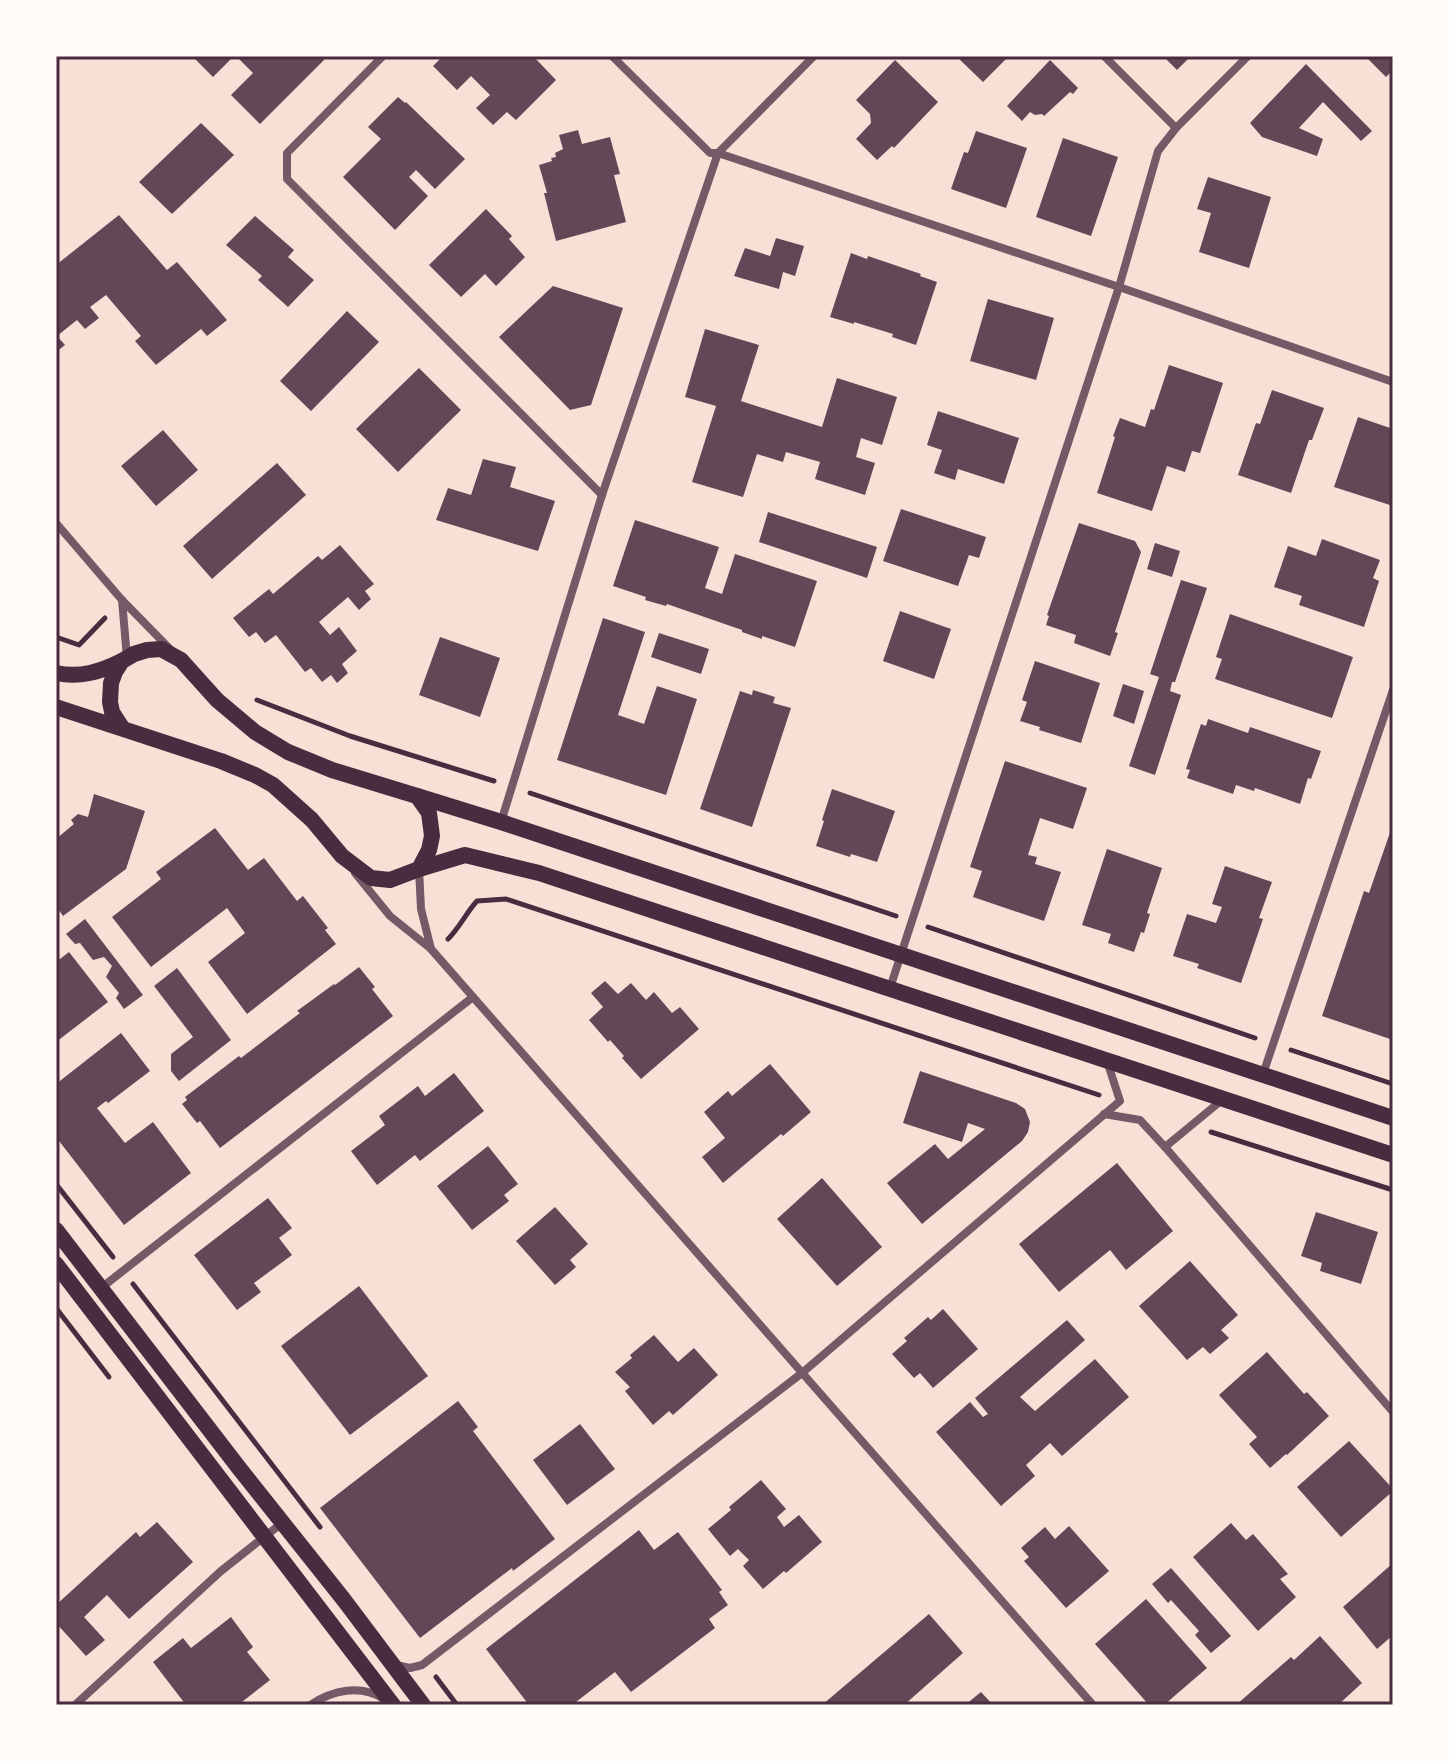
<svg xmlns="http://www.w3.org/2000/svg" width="1449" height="1761" font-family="'Noto Serif',serif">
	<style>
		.building { fill: #644757 }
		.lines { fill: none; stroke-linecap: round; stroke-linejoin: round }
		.path { stroke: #4a2c40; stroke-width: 5 }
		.minor { stroke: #755966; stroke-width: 8 }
		.secondary { stroke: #4a2c40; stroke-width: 16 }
		.neatline { fill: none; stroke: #4a2c40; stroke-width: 3 }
	</style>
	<rect width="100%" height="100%" fill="#f7e1d7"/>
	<!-- building -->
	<g class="building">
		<path d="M192 56H234L213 77Z"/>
		<path d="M236 56H320L324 60 260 124 231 95 253 73Z"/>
		<path d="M443 56H533L556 80 516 120 507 112 493 125 476 108 490 95 471 76 457 90 433 66Z"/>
		<path d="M956 56H1009L983 82Z"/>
		<path d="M1163 56H1191L1177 70Z"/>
		<path d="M1365 56H1393V70L1386 77Z"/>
		<path d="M895 60 938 102 894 148 892 146 877 160 856 139 871 123 870 114 856 100Z"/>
		<path d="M1050 60 1078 88 1073 94 1070 92 1044 116 1042 114 1035 115 1030 112 1022 121 1007 106Z"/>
		<path d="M1306 64 1372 131 1361 141 1323 102 1299 128 1323 139 1317 156 1262 137 1250 123Z"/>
		<path d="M398 97 405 103 406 102 465 159 435 189 416 170 409 177 428 196 395 230 343 177 381 139 368 127Z"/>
		<path d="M201 123 234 155 172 214 139 182Z"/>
		<path d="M578 130 582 144 610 137 620 174 614 175 626 222 556 241 544 193H547L539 165 552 161 551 158 556 157 555 153 563 149 559 135Z"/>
		<path d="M976 131 1027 148 1006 208 951 189 964 152 968 153Z"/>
		<path d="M1063 138 1118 157 1091 236 1036 217Z"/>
		<path d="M1208 177 1271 197 1249 268 1199 252 1211 213 1197 209Z"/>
		<path d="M486 209 512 236 509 239 525 257 496 286 485 274 461 297 429 265Z"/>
		<path d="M119 215 167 270 177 262 227 320 207 336 201 329 156 365 135 341 141 336 106 295 90 307 99 318 85 329 77 320 57 336 65 345 56 352V265Z"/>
		<path d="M255 216 294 250 288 257 314 280 288 307 258 280 262 276 226 245Z"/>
		<path d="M776 238 804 246 795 276 783 272 779 289 734 276 745 248 770 256Z"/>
		<path d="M851 253 867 259 868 256 921 274 920 276 937 282 916 345 892 337 893 334 854 322V324L830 317Z"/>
		<path d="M553 286 623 308 591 405 570 410 499 337Z"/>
		<path d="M988 299 1054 318 1036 380 970 361Z"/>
		<path d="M347 311 379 342 311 411 280 381Z"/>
		<path d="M705 329 759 345 741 401 822 427 837 378 897 397 882 445 861 438 856 457 875 463 865 495 815 479 820 462 786 452 783 462 757 454 743 497 692 482 716 406 685 397Z"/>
		<path d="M1169 365 1223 383 1200 453 1192 451 1185 472 1167 466 1152 511 1097 493 1115 437 1113 436 1120 418 1145 427 1151 409 1154 410Z"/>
		<path d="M419 368 461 410 398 472 356 429Z"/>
		<path d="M1272 390 1324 408 1312 440H1309L1291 493 1238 475 1256 423 1260 424Z"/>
		<path d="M938 411 1019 438 1004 484 958 469 955 480 934 473 942 450 927 445Z"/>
		<path d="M1358 417 1393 429V506L1334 487Z"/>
		<path d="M163 430 198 470 156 506 121 466Z"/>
		<path d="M483 459 516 467 510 487 555 501 538 551 436 520 448 488 471 495Z"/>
		<path d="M277 463 306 495 212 579 183 546Z"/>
		<path d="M901 509 986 537 979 558 969 555 958 586 883 561Z"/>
		<path d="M768 512 877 547 867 578 759 542Z"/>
		<path d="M635 520 719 547 705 588 722 594 735 554 817 581 795 647 762 636V639L742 632V630L667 604 666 606 645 600 646 597 613 586Z"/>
		<path d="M1079 523 1135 541 1141 552 1115 632 1118 633 1110 656 1074 643 1076 635 1046 625 1049 616 1047 615Z"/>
		<path d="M1322 539 1380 560 1373 578 1379 581 1364 627 1299 605 1302 596 1274 587 1288 546 1316 556Z"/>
		<path d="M1155 543 1180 551 1172 577 1147 569Z"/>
		<path d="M340 545 374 584 365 591 371 599 359 610 348 597 319 622 330 635 339 627 357 651 342 664 348 673 337 683 331 675 322 682 311 668 305 672 276 635 265 643 256 632 249 637 233 618 269 589 273 594 318 556 322 560Z"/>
		<path d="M1181 580 1207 588 1175 682H1172L1170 691 1181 695 1155 775 1129 766 1159 677 1150 674Z"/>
		<path d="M900 611 951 629 934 679 883 661Z"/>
		<path d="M1230 614 1353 657 1332 718 1215 679 1222 659 1216 657Z"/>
		<path d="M603 618 645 632 618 715 644 724 657 686 697 699 666 795 557 760Z"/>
		<path d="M659 633 709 649 701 674 651 657Z"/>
		<path d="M440 637 500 658 480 717 419 695Z"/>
		<path d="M1035 661 1100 683 1081 743 1039 730 1040 727 1020 721 1027 702 1022 700Z"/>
		<path d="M1123 684 1144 691 1134 724 1113 716Z"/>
		<path d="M753 690 775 697 773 703 791 708 752 827 700 809 740 691 752 695Z"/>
		<path d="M1208 719 1248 733 1250 727 1321 751 1311 779 1308 778 1300 804 1255 788 1254 791 1236 785 1233 794 1187 778 1190 770 1186 769 1201 724 1206 726Z"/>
		<path d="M1005 761 1087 788 1073 829 1040 818 1028 855 1037 857 1035 864 1061 872 1044 921 973 897 982 871 970 867Z"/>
		<path d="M832 789 895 811 877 862 851 854 850 857 816 846 824 821 822 820Z"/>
		<path d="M94 794 145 811 126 869 63 916 56 906V839L74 824 71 820 78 814 88 817Z"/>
		<path d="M1393 824V1040L1322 1016 1364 891 1369 893Z"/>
		<path d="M215 828 248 870 264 858 297 901 303 896 328 928 325 930 336 944 247 1014 208 962 245 933 227 908 151 967 112 917 161 879 156 872Z"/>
		<path d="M1107 849 1162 868 1147 913 1150 914 1144 933 1141 932 1134 952 1108 943 1111 934 1082 925Z"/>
		<path d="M1225 866 1272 882 1259 918 1263 919 1241 983 1197 968 1199 964 1173 956 1187 914 1216 923 1222 907 1212 904Z"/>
		<path d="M85 919 143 995 124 1009 116 998 119 993 106 977 112 966 104 957 93 960 80 943 75 944 66 934Z"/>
		<path d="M69 952 108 1002 56 1042V962Z"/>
		<path d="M359 967 375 987 372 989 393 1016 220 1148 200 1121 197 1123 182 1104 187 1100 185 1097 239 1056 241 1058 300 1013 297 1011 334 984 335 985Z"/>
		<path d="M177 968 231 1040 179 1081 171 1071V1054L193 1037 154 986Z"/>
		<path d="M605 981 618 994 631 983 646 1000 654 992 672 1013 680 1007 699 1029 641 1079 622 1058 624 1056 610 1040 608 1042 589 1020 603 1007 591 993Z"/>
		<path d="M121 1033 150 1071 108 1103 106 1101 97 1108 125 1143 153 1122 191 1173 124 1225 56 1137V1084Z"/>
		<path d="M770 1064 811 1112 783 1136 781 1134 723 1183 702 1157 725 1138 704 1112 728 1091 732 1096Z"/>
		<path d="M920 1071 1016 1103 1025 1109 1030 1122 1028 1132 1022 1141 922 1224 887 1183 935 1144 948 1159 985 1129 968 1123 962 1142 903 1123Z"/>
		<path d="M454 1073 484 1111 420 1161 415 1155 377 1185 351 1151 385 1125 379 1116 418 1086 425 1096Z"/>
		<path d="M488 1146 518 1184 504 1195 509 1201 472 1230 437 1186Z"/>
		<path d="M1117 1163 1173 1231 1126 1270 1110 1250 1059 1292 1019 1244Z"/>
		<path d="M822 1178 882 1247 837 1286 777 1219Z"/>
		<path d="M268 1198 292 1228 279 1238 292 1255 254 1283 261 1292 237 1310 194 1255Z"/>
		<path d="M555 1207 588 1244 570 1260 576 1267 555 1285 516 1241Z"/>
		<path d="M1316 1212 1378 1232 1361 1284 1320 1271 1322 1263 1301 1256Z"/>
		<path d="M1190 1261 1238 1315 1221 1330 1229 1338 1210 1354 1203 1347 1187 1360 1139 1306Z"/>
		<path d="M359 1286 428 1376 350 1435 281 1346Z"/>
		<path d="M943 1309 978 1349 933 1388 920 1373 914 1378 892 1354 907 1341 904 1338 928 1317 931 1320Z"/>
		<path d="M1067 1320 1085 1340 1020 1397 1035 1411 1095 1359 1129 1397 1062 1456 1050 1443 1026 1465 1035 1476 1001 1506 936 1432 970 1402 983 1417 988 1414 975 1398Z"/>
		<path d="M654 1335 678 1362 694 1348 718 1375 673 1415 669 1411 653 1425 625 1391 630 1387 615 1372 632 1358 630 1355Z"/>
		<path d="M1267 1352 1304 1394 1307 1392 1329 1416 1287 1455 1286 1454 1270 1468 1249 1444 1257 1437 1219 1395Z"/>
		<path d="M458 1401 478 1427 473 1431 555 1539 513 1571 512 1568 420 1638 320 1508Z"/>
		<path d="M580 1424 615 1469 567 1505 533 1460Z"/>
		<path d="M1349 1441 1393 1489V1491L1341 1537 1297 1487Z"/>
		<path d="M761 1480 786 1509 777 1517 784 1527 799 1515 822 1542 786 1573 784 1571 763 1589 743 1566 749 1560 738 1549 730 1556 708 1529 731 1510 729 1507Z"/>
		<path d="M157 1522 193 1562 129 1619 107 1595 84 1617 105 1640 86 1656 56 1623V1605L136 1532 140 1537Z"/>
		<path d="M1231 1523 1246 1540 1253 1534 1288 1574 1280 1579 1296 1597 1258 1631 1193 1557Z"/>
		<path d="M1069 1526 1109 1571 1066 1608 1024 1561 1029 1557 1021 1548 1045 1527 1055 1539Z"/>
		<path d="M639 1530 654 1550 678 1532 722 1590 719 1592 728 1605 709 1619 715 1628 631 1692 615 1672 572 1705H529L486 1649Z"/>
		<path d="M1393 1563V1635L1377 1649 1343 1607Z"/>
		<path d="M1171 1568 1231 1636 1211 1653 1195 1635 1199 1631 1171 1600 1168 1603 1152 1584Z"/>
		<path d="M1146 1599 1207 1668 1164 1705H1149L1095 1644Z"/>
		<path d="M929 1614 963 1653 904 1705H822Z"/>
		<path d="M231 1617 253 1647 247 1652 270 1680 238 1705H186L153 1662 183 1638 191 1648Z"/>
		<path d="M1320 1636 1362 1683 1338 1705H1236L1291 1657 1294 1660Z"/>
		<path d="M981 1692 993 1705H965Z"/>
	</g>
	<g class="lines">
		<!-- path -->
		<g class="path">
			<path d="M56 637 79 645 105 618"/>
			<path d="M257 700 350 736 494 781"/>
			<path d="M530 793 896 916"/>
			<path d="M928 927 1255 1038"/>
			<path d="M448 939C460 927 466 913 477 901L506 899 1099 1095"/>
			<path d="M1291 1050 1393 1084"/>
			<path d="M1211 1132 1393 1190"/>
			<path d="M56 1184 113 1257"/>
			<path d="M133 1284 320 1527"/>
			<path d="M56 1308 109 1377"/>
			<path d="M436 1677 457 1705"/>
		</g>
		<!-- minor -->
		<g class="minor">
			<path d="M383 56 287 153V179L602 495"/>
			<path d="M612 56 710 153H718L1119 287 1393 382"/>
			<path d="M1104 56 1176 128"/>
			<path d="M56 523 122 600 171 650"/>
			<path d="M122 600 127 658"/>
			<path d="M501 822 602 495 718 153 814 56"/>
			<path d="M355 873 390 916 431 949 421 909 419 869"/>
			<path d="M431 949 1093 1705"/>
			<path d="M890 988 1119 287 1158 151 1176 128 1248 56"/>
			<path d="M1263 1074 1393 690"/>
			<path d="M1222 1100 1165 1147 1393 1412"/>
			<path d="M1104 1114 1140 1120 1165 1147"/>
			<path d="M101 1288 473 997"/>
			<path d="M396 1665 410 1668 422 1665 802 1373 1120 1101 1107 1061"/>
			<path d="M75 1705 221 1571 282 1523"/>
			<path d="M310 1705C333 1690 360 1684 384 1699"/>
		</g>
		<!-- secondary -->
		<g class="secondary">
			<path d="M56 673C80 678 100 672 122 661"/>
			<path d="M56 707 221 761 255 775 273 785 312 820 342 856 371 878 390 880 419 869 429 850 432 836 429 813 417 796 332 770 288 752 255 732 217 700 181 660 161 649 147 650 134 654 122 661 115 672 111 683 110 702 112 712 123 729"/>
			<path d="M417 796 501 822 1393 1118"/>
			<path d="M419 869 465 855 539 873 1393 1155"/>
			<path d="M56 1230 239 1468 344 1600 423 1705"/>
			<path d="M56 1264 393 1705"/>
		</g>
	</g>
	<!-- border -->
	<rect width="1449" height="1761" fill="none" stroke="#fffaf5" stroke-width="116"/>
	<rect x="58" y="58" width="1333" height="1645" class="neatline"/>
</svg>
